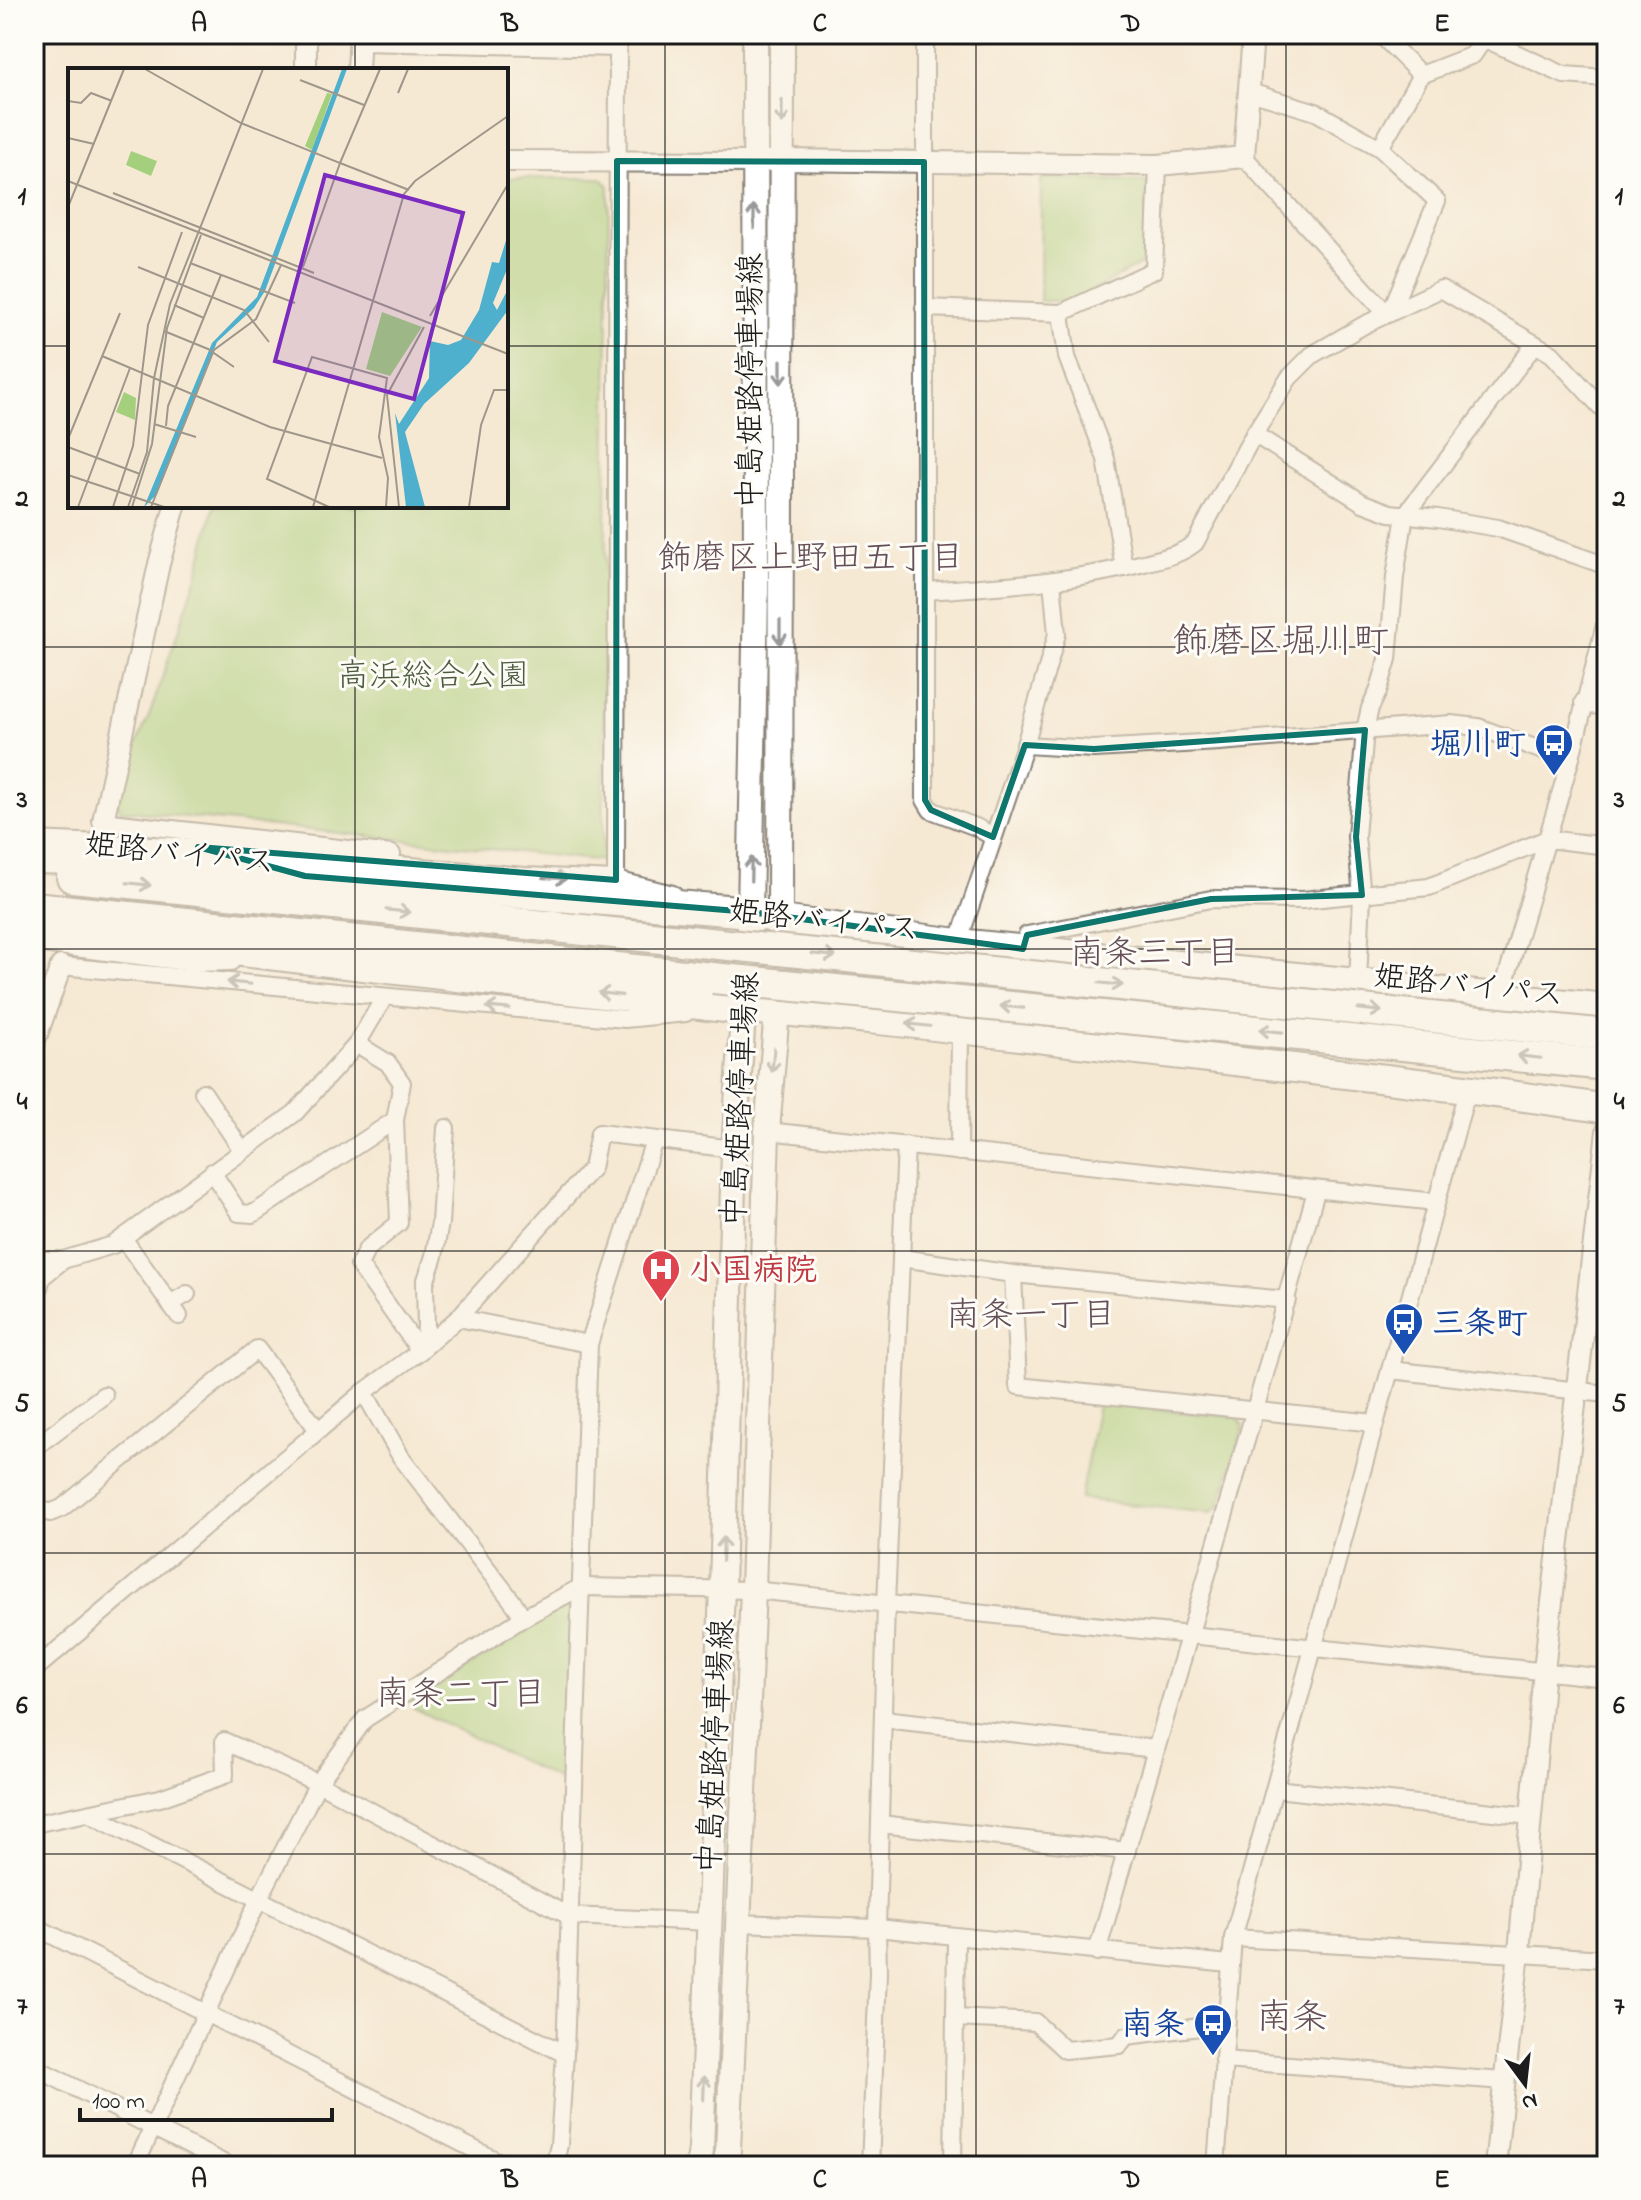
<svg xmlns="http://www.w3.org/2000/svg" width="1641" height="2200" font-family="'Indie Flower','Klee One',sans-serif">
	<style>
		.green { fill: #a4d07d; stroke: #60764c; stroke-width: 2 }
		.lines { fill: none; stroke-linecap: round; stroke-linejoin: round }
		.tertiary-tunnel { stroke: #d5cab8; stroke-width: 20; stroke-dasharray: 20 10; stroke-linecap: butt }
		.minor-casing { stroke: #898278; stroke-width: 20 }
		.tertiary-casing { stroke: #898278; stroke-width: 24 }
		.secondary-casing { stroke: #898278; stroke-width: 28 }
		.trunk-casing { stroke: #898278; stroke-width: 32 }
		.motorway-casing { stroke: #898278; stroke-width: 34 }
		.minor { stroke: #fff; stroke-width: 16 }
		.tertiary { stroke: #fff; stroke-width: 20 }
		.secondary { stroke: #fff; stroke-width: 24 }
		.trunk { stroke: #fff; stroke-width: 28 }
		.motorway { stroke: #fff; stroke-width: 30 }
		.motorway-bridge-casing { stroke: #898278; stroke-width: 34; stroke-linecap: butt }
		.motorway-bridge { stroke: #fff; stroke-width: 30 }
		.oneway { stroke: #999 }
		.marked { fill: none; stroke: #0f766e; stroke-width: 6; stroke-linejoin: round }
		.grid { fill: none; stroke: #1c1c1c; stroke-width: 2; stroke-opacity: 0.55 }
		.labels { text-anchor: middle; stroke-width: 6; stroke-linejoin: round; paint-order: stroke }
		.street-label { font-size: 32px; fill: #1c1c1c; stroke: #fdfcf7 }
		.park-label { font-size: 32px; fill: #4c5b3e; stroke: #fdfcf7 }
		.transit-label { font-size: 32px; font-weight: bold; fill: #164399; stroke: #fdfcf7; text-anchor: end }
		.health-label { font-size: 32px; font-weight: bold; fill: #be3a42; stroke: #fdfcf7; text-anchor: start }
		.neighbourhood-label { font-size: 34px; fill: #644e57; stroke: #fdfcf7 }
		.quarter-label { font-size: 36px; fill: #644e57; stroke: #fdfcf7 }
		.inset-road { fill: none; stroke: #9f978a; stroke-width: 2 }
		.view { fill: #7b2cbf; fill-opacity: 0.15; stroke: #7b2cbf; stroke-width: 4 }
		.inset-edge { fill: none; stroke: #1c1c1c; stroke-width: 4 }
		.neatline { fill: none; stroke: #1c1c1c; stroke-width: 3 }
		.grid-label { font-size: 26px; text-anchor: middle; font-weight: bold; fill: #1c1c1c }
	</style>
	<rect width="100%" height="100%" fill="#fdfcf7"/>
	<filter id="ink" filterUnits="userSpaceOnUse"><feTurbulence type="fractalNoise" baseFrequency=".0125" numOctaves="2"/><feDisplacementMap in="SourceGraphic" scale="16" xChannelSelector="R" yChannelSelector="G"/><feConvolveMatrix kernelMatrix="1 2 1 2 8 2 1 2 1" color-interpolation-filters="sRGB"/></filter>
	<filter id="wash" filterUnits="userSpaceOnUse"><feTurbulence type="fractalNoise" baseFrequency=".006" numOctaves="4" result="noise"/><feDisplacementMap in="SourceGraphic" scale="32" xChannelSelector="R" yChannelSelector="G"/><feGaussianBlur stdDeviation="1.8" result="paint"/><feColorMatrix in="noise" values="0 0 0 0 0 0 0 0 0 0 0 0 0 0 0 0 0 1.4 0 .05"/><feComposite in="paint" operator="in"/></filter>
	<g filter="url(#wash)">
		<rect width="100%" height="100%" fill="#f6e9d4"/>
		<!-- green -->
		<g class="green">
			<path d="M506 178H601L609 186 603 861 120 810 117 802 132 754 149 716 197 576 214 506H506Z"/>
			<path d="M1041 178 1147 181 1145 262 1074 301H1040Z"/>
			<path d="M1098 1404 1237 1417 1244 1426 1219 1507 1210 1513 1080 1499Z"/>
			<path d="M565 1605 574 1607 569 1775 560 1780 413 1708 412 1701Z"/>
		</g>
	</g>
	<g filter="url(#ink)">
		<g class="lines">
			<!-- tertiary-tunnel -->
			<path class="tertiary-tunnel" d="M61 966 103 821"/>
			<defs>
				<g id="minor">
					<path d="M925 34V800L931 810 976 827 993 837"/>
					<path d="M1380 34 1421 75"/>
					<path d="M925 35 1001 34"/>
					<path d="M1485 39 1564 75 1607 78"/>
					<path d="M360 42 618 48"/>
					<path d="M1250 92 1316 112 1380 148 1437 201 1390 313"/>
					<path d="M1380 148 1421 75 1473 55 1487 34"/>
					<path d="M1244 157 1387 314"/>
					<path d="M924 308 1061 313 1154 270 1158 165"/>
					<path d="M1061 313 1067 357 1106 459 1124 568"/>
					<path d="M1254 434 1363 503 1390 513 1438 518 1498 528 1607 566"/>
					<path d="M926 591C999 586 1073 582 1144 563 1163 558 1180 555 1195 543L1254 434 1289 378 1312 355 1364 325 1441 289 1552 354 1600 406 1607 409"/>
					<path d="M1025 745 1094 749 1219 742 1451 724 1478 727 1570 761"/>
					<path d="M103 821 392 854"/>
					<path d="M34 840 198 847 525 876 616 880 673 894"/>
					<path d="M616 880 618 34"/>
					<path d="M34 943 195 963 231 962"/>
					<path d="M958 943 1025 745 1057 634 1052 581"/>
					<path d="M1023 949 1027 935 1211 899 1303 900 1429 887 1547 839 1607 846"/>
					<path d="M61 966 625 1019 686 1013"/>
					<path d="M1358 982 1362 895 1356 837 1365 730 1370 708 1378 692 1388 659 1395 577 1405 515 1535 344"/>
					<path d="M1501 996 1570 761 1607 617"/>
					<path d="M357 1044 388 1063 402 1083 395 1120 399 1223 367 1249 359 1265 420 1351"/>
					<path d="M203 1092 242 1150"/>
					<path d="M767 1131 1436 1202"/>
					<path d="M959 1152 960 1029"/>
					<path d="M212 1172 239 1213 253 1214 395 1120"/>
					<path d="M123 1238 179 1316"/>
					<path d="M901 1258 1013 1274 1287 1300"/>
					<path d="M34 1260H63L113 1245 295 1113 357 1044 384 998"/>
					<path d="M1013 1274 1018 1386 1375 1423"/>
					<path d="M170 1304 187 1294"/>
					<path d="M34 1306 42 1277 63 1260"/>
					<path d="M458 1318 589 1344 565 2054 559 2145 554 2166"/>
					<path d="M589 1344 654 1140"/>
					<path d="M420 1351 426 1328 425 1283 434 1256 440 1223 446 1128"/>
					<path d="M1390 1370 1607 1394"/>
					<path d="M364 1392 401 1457 516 1606 523 1618"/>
					<path d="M34 1448 104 1395"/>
					<path d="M34 1506 50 1513 62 1508 257 1349 318 1430"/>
					<path d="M34 1670 364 1392 420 1351 458 1318 592 1168 599 1133 734 1149"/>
					<path d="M883 1719 1156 1749"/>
					<path d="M1275 1789 1531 1816"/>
					<path d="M88 1813 565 2054"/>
					<path d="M34 1824 160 1798 225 1775 224 1741 318 1783 569 1916 710 1922"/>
					<path d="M880 1824 1127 1851"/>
					<path d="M738 1923 877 1928 1229 1964"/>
					<path d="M34 1926 507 2166"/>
					<path d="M1233 1938 1607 1959"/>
					<path d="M1097 1952 1255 1410 1316 1191"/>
					<path d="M955 2018 1035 2022 1065 2050 1119 2045 1126 2036 1225 2024"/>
					<path d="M1223 2060 1504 2081"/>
					<path d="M34 2067 229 2166"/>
					<path d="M135 2166 258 1901 318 1783 365 1719 523 1618 581 1587 753 1590 1607 1678"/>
					<path d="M870 2166 878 1973 877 1928 886 1604 906 1145"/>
					<path d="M953 2166 956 1937"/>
					<path d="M1216 2166 1233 1938 1468 1088"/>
				</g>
				<g id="tertiary">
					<path d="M306 34V70"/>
					<path d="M358 70 360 34"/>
					<path d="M506 161 754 162 782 160 1158 165 1244 157 1253 34"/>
					<path d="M1585 703 1607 704"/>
					<path d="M103 821 159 564 175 506"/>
					<path d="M34 1043 61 966"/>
					<path d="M1495 2166 1519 1952 1544 1670 1607 1131"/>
				</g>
				<g id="secondary">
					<path d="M698 2166 701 2150 722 1588 734 1149 750 912 756 591 755 34"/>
					<path d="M725 2166 728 2150 753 1590 767 1131 777 1011 780 920 782 34"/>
				</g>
				<g id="trunk">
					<path d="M750 912 780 920 958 943 1607 1008"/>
					<path d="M743 1009C867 1016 990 1033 1112 1047 1278 1066 1443 1084 1607 1109"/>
				</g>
				<g id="motorway">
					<path d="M34 858 121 860 750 912"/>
					<path d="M72 877 719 944"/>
					<path d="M34 907 713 978"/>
					<path d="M34 927 743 1009"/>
				</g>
			</defs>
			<!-- minor casing -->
			<use href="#minor" class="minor-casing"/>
			<!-- tertiary casing -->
			<use href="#tertiary" class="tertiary-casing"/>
			<!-- secondary casing -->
			<use href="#secondary" class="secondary-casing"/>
			<!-- trunk casing -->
			<use href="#trunk" class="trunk-casing"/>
			<!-- motorway casing -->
			<use href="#motorway" class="motorway-casing"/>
			<!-- minor -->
			<use href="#minor" class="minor"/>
			<!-- tertiary -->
			<use href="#tertiary" class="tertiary"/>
			<!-- secondary -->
			<use href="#secondary" class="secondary"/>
			<!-- trunk -->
			<use href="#trunk" class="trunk"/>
			<!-- motorway -->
			<use href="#motorway" class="motorway"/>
			<defs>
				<g id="motorway-bridge">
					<path d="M719 944 1607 1035"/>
					<path d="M713 978 1607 1065"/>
				</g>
			</defs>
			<!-- motorway-bridge casing -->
			<use href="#motorway-bridge" class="motorway-bridge-casing"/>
			<!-- motorway-bridge -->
			<use href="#motorway-bridge" class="motorway-bridge"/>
		</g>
		<!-- one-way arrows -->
		<defs><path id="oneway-shaft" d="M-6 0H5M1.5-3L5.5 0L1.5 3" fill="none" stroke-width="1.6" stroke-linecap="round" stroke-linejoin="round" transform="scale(2)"/></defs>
		<g class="oneway">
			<use href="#oneway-shaft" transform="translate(782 112) rotate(90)"/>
			<use href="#oneway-shaft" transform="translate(754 217) rotate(-90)"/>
			<use href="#oneway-shaft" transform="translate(781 372) rotate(90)"/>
			<use href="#oneway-shaft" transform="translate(780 632) rotate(90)"/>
			<use href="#oneway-shaft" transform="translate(751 869) rotate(-89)"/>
			<use href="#oneway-shaft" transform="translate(555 878) rotate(2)"/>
			<use href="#oneway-shaft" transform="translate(139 884) rotate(6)"/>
			<use href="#oneway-shaft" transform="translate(398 911) rotate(6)"/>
			<use href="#oneway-shaft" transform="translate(824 955) rotate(6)"/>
			<use href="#oneway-shaft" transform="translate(239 983) rotate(-174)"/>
			<use href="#oneway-shaft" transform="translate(1111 984) rotate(6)"/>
			<use href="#oneway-shaft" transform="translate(610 994) rotate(-173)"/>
			<use href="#oneway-shaft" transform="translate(1012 1007) rotate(-175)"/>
			<use href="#oneway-shaft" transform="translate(498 1008) rotate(-175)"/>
			<use href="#oneway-shaft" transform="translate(1370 1010) rotate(6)"/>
			<use href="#oneway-shaft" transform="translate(918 1025) rotate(-174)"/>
			<use href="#oneway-shaft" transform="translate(1271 1031) rotate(-175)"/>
			<use href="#oneway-shaft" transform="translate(1529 1057) rotate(-174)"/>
			<use href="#oneway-shaft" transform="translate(773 1060) rotate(95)"/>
			<use href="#oneway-shaft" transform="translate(723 1549) rotate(-88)"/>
			<use href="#oneway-shaft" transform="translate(704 2088) rotate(-88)"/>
		</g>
	</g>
	<!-- marked area -->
	<path d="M0 0H1641V2200H0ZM617 161 924 162 925 800 931 810 993 837 1025 745 1094 749 1365 730 1356 837 1362 895 1211 899 1027 935 1023 949 750 912 305 876 198 847 616 880Z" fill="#f6e9d4" fill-opacity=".55" fill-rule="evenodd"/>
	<path class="marked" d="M617 161 924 162 925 800 931 810 993 837 1025 745 1094 749 1365 730 1356 837 1362 895 1211 899 1027 935 1023 949 750 912 305 876 198 847 616 880Z"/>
	<!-- grid -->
	<path class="grid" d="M355 34V70M665 34V2166M976 34V2166M1286 34V2166M34 346H70M506 346H1607M355 506V2166M34 647H1607M34 949H1607M34 1251H1607M34 1553H1607M34 1854H1607"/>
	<!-- icons -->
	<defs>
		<symbol id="bus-pin" viewBox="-11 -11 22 30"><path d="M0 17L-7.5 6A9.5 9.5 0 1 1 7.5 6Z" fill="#1a4fb4" stroke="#fdfcf7"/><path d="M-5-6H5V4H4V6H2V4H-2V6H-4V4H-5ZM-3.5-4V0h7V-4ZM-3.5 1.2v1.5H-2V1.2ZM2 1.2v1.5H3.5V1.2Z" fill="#fff"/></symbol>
		<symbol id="hospital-pin" viewBox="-11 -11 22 30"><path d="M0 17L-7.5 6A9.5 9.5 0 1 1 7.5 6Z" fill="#e0444e" stroke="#fdfcf7"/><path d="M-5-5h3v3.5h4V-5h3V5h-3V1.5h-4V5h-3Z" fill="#fff"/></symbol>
	</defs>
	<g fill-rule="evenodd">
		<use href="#bus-pin" x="1532" y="721" width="44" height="60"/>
		<use href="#hospital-pin" x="639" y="1247" width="44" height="60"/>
		<use href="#bus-pin" x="1382" y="1300" width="44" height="60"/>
		<use href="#bus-pin" x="1191" y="2001" width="44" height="60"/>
	</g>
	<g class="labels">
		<!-- street labels -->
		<g class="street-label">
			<text transform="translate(749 381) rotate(-90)" y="11">中島姫路停車場線</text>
			<text transform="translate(180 852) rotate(6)" y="11">姫路バイパス</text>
			<text transform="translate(824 919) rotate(6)" y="11">姫路バイパス</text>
			<text transform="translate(1469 984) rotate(6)" y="11">姫路バイパス</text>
			<text transform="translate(739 1099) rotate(-87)" y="11">中島姫路停車場線</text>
			<text transform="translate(714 1746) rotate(-87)" y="11">中島姫路停車場線</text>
		</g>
		<!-- park labels -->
		<g class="park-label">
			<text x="433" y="685">高浜総合公園</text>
		</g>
		<!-- transit labels -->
		<g class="transit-label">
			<text x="1526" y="754">堀川町</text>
			<text x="1432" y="1333" text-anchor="start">三条町</text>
			<text x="1185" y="2034">南条</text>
		</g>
		<!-- health labels -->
		<g class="health-label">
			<text x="689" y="1280">小国病院</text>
		</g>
		<!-- neighbourhood labels -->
		<g class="neighbourhood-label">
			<text x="811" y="568">飾磨区上野田五丁目</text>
			<text x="1155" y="963">南条三丁目</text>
			<text x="1031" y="1325">南条一丁目</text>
			<text x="461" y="1704">南条二丁目</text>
		</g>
		<!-- quarter labels -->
		<g class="quarter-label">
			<text x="1281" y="652">飾磨区堀川町</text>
			<text x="1292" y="2028">南条</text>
		</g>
	</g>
	<!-- overview -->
	<g transform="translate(68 68)">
		<rect width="440" height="440" fill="#f6e9d4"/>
		<path d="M259 25 264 26 244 82 237 78ZM63 83 89 93 83 108 58 97ZM314 244 354 259 322 308 298 301ZM56 324 68 330 67 352 48 344Z" fill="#a4d07d"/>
		<path d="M274 1H279L197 223 186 240 149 274 89 426 76 439 144 275 189 229ZM440 166V199L425 235 429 242 440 221V242L401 295 356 336 337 364 357 439H338L327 345 331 356 361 310 362 273 380 277 393 272 411 242 424 194 431 195Z" fill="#4eb0cd"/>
		<path class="inset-road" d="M77 1 173 55 272 95 235 199M232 12 296 37M330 25 340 1M0 33 13 35 23 25 44 33M0 70 26 76M272 95 312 1M272 95 341 122M0 113 440 286M45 125 246 205M0 139 56 1M122 195 227 235M70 199 176 242 201 274M106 237 136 250M362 248 440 116M96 263 140 281 166 299M34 288 202 359 314 390M86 356 128 369M98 358 100 338 153 207M0 371 52 245M0 379 72 406M0 407 96 439M10 439 62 300M45 439 65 378 80 257 114 164M60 439 79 384 86 310 102 236 195 1M64 439 84 376 99 260 133 167M83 439 146 282 188 251 213 197M245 439 336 126 347 113 440 48M261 439 199 411 244 289 319 310 311 369 320 410 318 439M331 439 319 327 356 259M401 439 413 357 426 322H440"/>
		<path class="view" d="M257 107 395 145 346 331 207 293Z"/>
		<rect width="440" height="440" class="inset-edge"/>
	</g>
	<!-- margin -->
	<rect width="1641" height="2200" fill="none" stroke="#fdfcf7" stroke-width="88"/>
	<!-- north arrow -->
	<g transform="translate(1525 2084) rotate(165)" stroke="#fdfcf7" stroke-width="6" paint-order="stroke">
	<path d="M0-6L14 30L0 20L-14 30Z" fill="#1c1c1c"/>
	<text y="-12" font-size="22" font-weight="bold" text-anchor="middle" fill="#1c1c1c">N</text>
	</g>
	<!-- scale -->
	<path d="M80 2108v12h252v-12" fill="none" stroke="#1c1c1c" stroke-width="4"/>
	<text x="92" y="2108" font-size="24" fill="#1c1c1c" stroke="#fdfcf7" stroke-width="6" paint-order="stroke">100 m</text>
	<rect x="44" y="44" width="1553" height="2112" class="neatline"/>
	<g class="grid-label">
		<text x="199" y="31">A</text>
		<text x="510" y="31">B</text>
		<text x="820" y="31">C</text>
		<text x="1131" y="31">D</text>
		<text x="1442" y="31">E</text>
		<text x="22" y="204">1</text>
		<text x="1619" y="204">1</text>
		<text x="22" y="506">2</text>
		<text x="1619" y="506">2</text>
		<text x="22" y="807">3</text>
		<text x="1619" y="807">3</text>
		<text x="22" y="1109">4</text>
		<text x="1619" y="1109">4</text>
		<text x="22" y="1411">5</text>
		<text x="1619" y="1411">5</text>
		<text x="22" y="1713">6</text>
		<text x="1619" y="1713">6</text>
		<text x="22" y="2014">7</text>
		<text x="1619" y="2014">7</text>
		<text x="199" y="2187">A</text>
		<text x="510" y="2187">B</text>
		<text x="820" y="2187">C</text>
		<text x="1131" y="2187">D</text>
		<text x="1442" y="2187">E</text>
	</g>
</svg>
